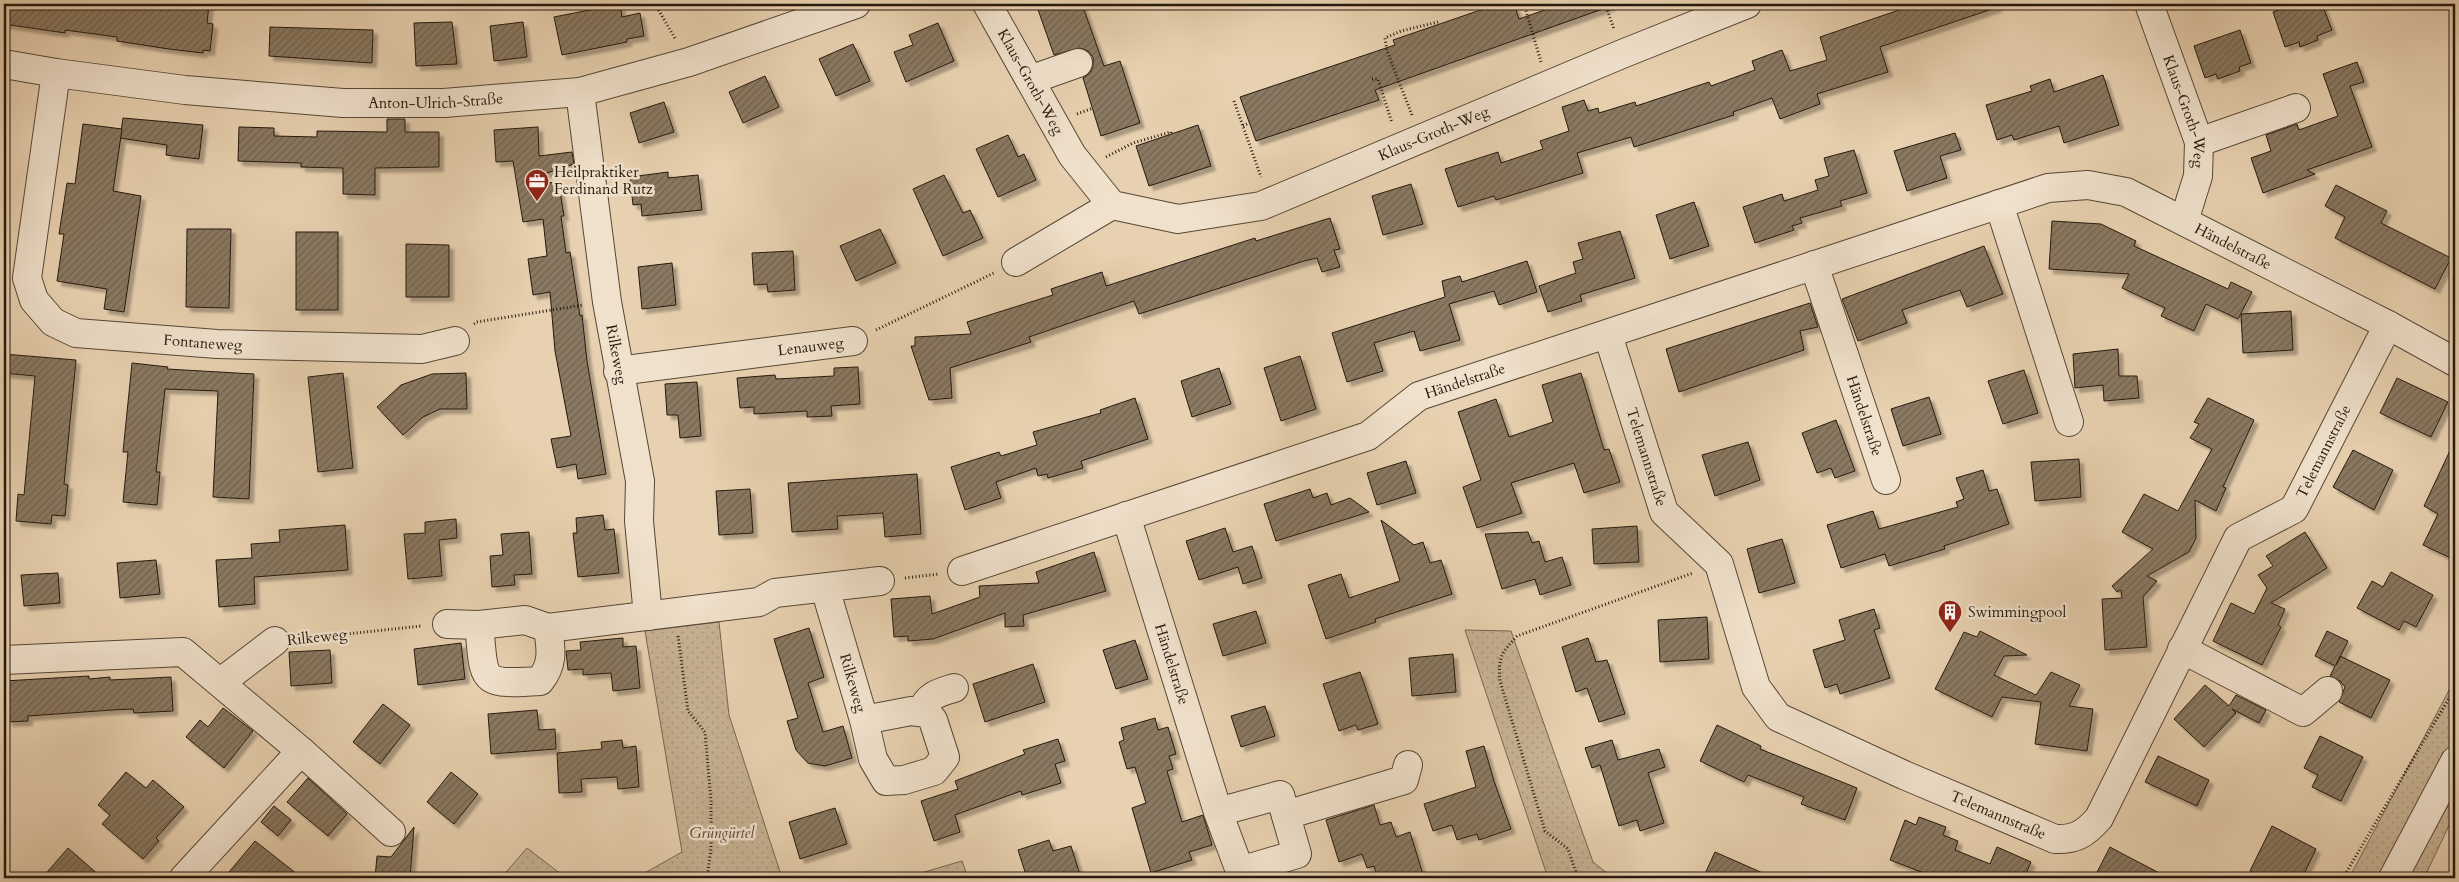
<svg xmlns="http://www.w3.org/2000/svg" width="2459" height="882" font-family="Cardo,serif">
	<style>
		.grass { fill: url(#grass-dots); stroke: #766651 }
		.building { fill: url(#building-hatch); stroke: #25190e; filter: url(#shadow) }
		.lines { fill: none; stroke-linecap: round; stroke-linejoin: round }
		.minor-casing { stroke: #564736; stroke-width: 30 }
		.path { stroke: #25190e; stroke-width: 3; stroke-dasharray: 1 2.5; stroke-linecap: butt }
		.minor { stroke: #f0e1cc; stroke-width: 28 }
		.labels { text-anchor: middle; stroke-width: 5; stroke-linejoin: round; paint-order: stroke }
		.street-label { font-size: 15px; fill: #25190e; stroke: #f0e1cc }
		.poi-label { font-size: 15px; fill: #25190e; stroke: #f0e1cc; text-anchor: start }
		.park-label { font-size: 15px; font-style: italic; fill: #564736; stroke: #f0e1cc }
	</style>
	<defs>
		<pattern id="grass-dots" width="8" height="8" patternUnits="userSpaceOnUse" patternTransform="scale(1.25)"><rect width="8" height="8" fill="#c7b294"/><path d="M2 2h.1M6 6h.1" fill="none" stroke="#ab987e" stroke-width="1.8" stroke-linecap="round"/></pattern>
		<pattern id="building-hatch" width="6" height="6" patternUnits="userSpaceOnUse" patternTransform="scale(1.25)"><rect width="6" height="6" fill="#8a7962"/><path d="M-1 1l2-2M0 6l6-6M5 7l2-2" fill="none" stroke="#71624f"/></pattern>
		<filter id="shadow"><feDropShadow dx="4.5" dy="4.5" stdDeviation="1" flood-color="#0004"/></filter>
	</defs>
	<rect width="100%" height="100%" fill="#e8d1b0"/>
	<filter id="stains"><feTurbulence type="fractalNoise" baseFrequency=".004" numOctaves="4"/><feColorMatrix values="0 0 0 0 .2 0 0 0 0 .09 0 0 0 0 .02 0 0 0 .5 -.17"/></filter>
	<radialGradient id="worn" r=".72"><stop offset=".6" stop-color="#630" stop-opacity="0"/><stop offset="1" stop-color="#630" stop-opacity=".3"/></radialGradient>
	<!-- grass -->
	<g class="grass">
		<path d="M719 622 729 715 782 878H636L682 852 645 631Z"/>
		<path d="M1465 630 1511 631 1593 862 1613 878H1548Z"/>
		<path d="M2455 679V813L2424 878H2349Z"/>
		<path d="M527 848 566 878H571H501Z"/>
		<path d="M962 861 968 878H904Z"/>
	</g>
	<!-- building -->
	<g class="building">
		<path d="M4 4H153L174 7 175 4H209L207 23 213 24 210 51 203 50V53L169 49 117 41V37L65 30V33L4 24Z"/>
		<path d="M620 4 622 17 640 13 644 36 627 39V42L562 55 554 17Z"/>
		<path d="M1036 4H1082L1104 66 1120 61 1140 123 1101 136 1083 78 1090 73 1093 66V57L1088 51 1080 48 1054 55Z"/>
		<path d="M1498 4H1514L1519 19 1562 4H1610L1611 6 1375 90 1379 100 1256 141 1240 97 1395 45 1393 40Z"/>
		<path d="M1897 4H1998V7L1880 47 1888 72 1817 94 1820 104 1780 119 1772 98 1733 112 1734 115 1634 147 1631 137 1577 153 1583 173 1496 200 1494 196 1458 207 1445 169 1498 152 1501 163 1543 149 1540 141 1569 131 1562 107 1584 100 1588 111 1598 108 1599 113 1635 102 1636 106 1709 82 1711 86 1755 70 1752 61 1782 50 1790 71 1827 60 1820 37 1899 10Z"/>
		<path d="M2295 4H2322L2332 30 2317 36 2318 40 2300 47 2299 42 2285 47 2273 12Z"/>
		<path d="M452 22 457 64 416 66 414 23Z"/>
		<path d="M523 22 527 57 494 61 490 26Z"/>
		<path d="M938 23 954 61 906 82 894 52 913 45 909 35Z"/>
		<path d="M270 27 373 30 372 63 269 56Z"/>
		<path d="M2240 30 2251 63 2239 67 2240 71 2218 79 2216 74 2205 78 2194 46Z"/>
		<path d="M853 44 870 81 836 96 819 59Z"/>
		<path d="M2357 62 2364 82 2350 86 2372 147 2307 170 2315 174 2263 193 2251 158 2271 151 2266 135 2297 124 2299 130 2338 116 2323 74Z"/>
		<path d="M2103 75 2119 125 2064 143 2059 126 2014 140 2012 135 1997 140 1986 105 2032 91 2030 86 2050 79 2054 92Z"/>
		<path d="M765 76 779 107 743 123 729 92Z"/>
		<path d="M664 102 674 132 639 143 630 113Z"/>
		<path d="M123 118 203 125 199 159 166 155 167 145 120 138Z"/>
		<path d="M387 119H405V132H439V167L375 168V195L343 194V168L301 167V163L238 161 239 127 274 128V136L317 137V131L387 132Z"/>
		<path d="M83 124 122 129 113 191 141 196 124 312 104 309 107 289 57 281 64 234H59L67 183 75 184Z"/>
		<path d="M1198 125 1211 166 1149 186 1136 146Z"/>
		<path d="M538 127 539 156 572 152 574 164 535 177 537 188 540 187V184L556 182V185H559L564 216H561L566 253 570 252 580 316 582 315 587 361 606 474 578 479 576 464 557 468 551 439 571 436 555 351 550 292 533 295 528 259 547 256 543 219 523 222 513 161 496 162 494 130Z"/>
		<path d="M1955 133 1961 150 1940 156 1947 178 1907 191 1894 151Z"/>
		<path d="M1008 135 1018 157 1024 154 1036 180 998 197 976 149Z"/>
		<path d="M1854 150 1867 193 1840 201 1842 206 1800 218 1802 223 1792 226 1794 230 1755 243 1743 207 1782 194 1784 201 1818 190 1815 180 1829 176 1824 158Z"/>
		<path d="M668 172V178L698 175 702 210 642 216 641 204 633 205 630 177Z"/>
		<path d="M944 175 963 213 970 210 983 238 943 256 913 189Z"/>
		<path d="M1411 184 1423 224 1383 235 1372 196Z"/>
		<path d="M2336 185 2387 211 2381 223 2451 258 2435 289 2335 238 2345 217 2325 206Z"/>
		<path d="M1694 202 1709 246 1670 259 1656 215Z"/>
		<path d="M1330 218 1340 249 1334 250 1340 267 1322 272 1317 258 1304 261 1139 314 1134 301 1029 337 1031 342 950 368 952 398 929 400 911 346H915V337L971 334 967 322 1053 295 1051 289 1102 272 1106 286 1255 238 1256 241Z"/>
		<path d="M2052 221 2101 224 2136 241 2134 246 2228 289 2231 282 2252 292 2238 319 2206 304 2194 331 2161 316 2165 308 2122 288 2129 274 2049 269Z"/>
		<path d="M187 229H231L229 308 186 307Z"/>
		<path d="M880 229 896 263 856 281 840 246Z"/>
		<path d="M1620 231 1635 278 1580 295 1582 301 1548 312 1539 286 1576 273 1573 262 1583 259 1578 243Z"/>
		<rect x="296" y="232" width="42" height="78"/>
		<path d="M406 244 449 245V297H406Z"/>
		<path d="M1984 246 2003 294 1967 307 1960 290 1902 310 1907 323 1858 341 1842 299Z"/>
		<path d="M793 251 795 290 768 292 767 284 754 285 752 253Z"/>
		<path d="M1527 261 1537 292 1499 305 1494 291 1449 304 1460 340 1420 351 1414 331 1374 343 1383 371 1347 382 1332 333 1445 297 1442 281 1460 276 1462 282Z"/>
		<path d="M672 263 676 305 642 309 638 267Z"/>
		<path d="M1810 303 1818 327 1800 331 1804 350 1679 392 1666 349Z"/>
		<path d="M2291 311 2293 350 2243 353 2241 314Z"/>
		<path d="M2118 349 2119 376H2137L2139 398 2104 401 2103 385 2075 388 2073 354Z"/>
		<path d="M4 354 76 360 64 484 68 485 65 516 52 515 51 524 16 521 18 494 24 495 35 376 4 373Z"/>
		<path d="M1300 356 1316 409 1281 421 1264 368Z"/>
		<path d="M132 363 168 367 167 369 254 374 249 499 213 497 218 391 165 389 156 472H160L157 505 123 502 128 452H123Z"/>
		<path d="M858 367 860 404 831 406 832 416 807 417V411L754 414V407L740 408 737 378 775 375 776 379 834 376V368Z"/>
		<path d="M1219 368 1231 404 1192 417 1181 381Z"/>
		<path d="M2024 370 2038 413 2003 424 1988 381Z"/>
		<path d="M343 373 353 468 318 472 308 377Z"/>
		<path d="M466 373 467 409H440L423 417 403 435 377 407 401 385 432 374Z"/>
		<path d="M1581 373 1604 450 1609 449 1620 482 1584 493 1574 463 1511 483 1522 513 1477 528 1463 487 1481 480 1458 412 1496 399 1509 437 1553 422 1542 385Z"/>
		<path d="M2397 378 2448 402 2431 437 2380 413Z"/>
		<path d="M697 382 701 436 680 438 678 415H667L665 384Z"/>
		<path d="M1929 397 1941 434 1903 446 1891 409Z"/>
		<path d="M1135 398 1148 439 1081 461 1083 468 1048 478 1047 474 1038 476 1036 468 996 482 1001 498 965 510 951 467 999 452 1001 456 1037 445 1033 432 1101 413 1100 410Z"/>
		<path d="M2208 398 2254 420 2223 487 2226 488 2216 511 2195 500 2196 538 2189 552 2147 576 2157 581 2143 597 2147 647 2105 650 2102 599 2122 598 2121 590 2117 592 2112 586 2153 549 2122 532 2144 494 2178 511 2212 449 2190 438 2199 424 2194 422Z"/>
		<path d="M1836 420 1855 471 1835 478 1831 468 1817 473 1802 433Z"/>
		<path d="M2455 440V560L2423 545 2438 514 2424 506Z"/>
		<path d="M1748 442 1760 480 1715 496 1702 455Z"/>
		<path d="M2353 450 2393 470 2374 510 2333 487Z"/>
		<path d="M2079 459 2081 497 2035 501 2031 462Z"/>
		<path d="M1406 461 1416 493 1377 505 1367 473Z"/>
		<path d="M1983 470 1989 491 1997 489 2009 524 1944 546 1945 549 1889 566 1885 554 1841 568 1827 525 1873 511 1879 529 1958 507 1956 502 1964 499 1956 478Z"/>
		<path d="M917 474 921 534 885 537 883 513 837 516 838 529 792 532 788 483Z"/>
		<path d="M750 489 753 533 719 535 716 491Z"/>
		<path d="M1310 489 1313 498 1327 493 1331 505 1350 498 1369 512 1276 541 1264 504Z"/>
		<path d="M603 515 605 530 614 529 619 573 578 577 573 533H577L576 518Z"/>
		<path d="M456 519 457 538 439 540 442 576 408 579 404 534 425 533V522Z"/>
		<path d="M1381 520 1414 545 1423 542 1430 563 1441 560 1452 594 1375 619 1376 622 1326 639 1308 585 1341 574 1349 598 1400 581Z"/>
		<path d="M345 525 348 570 254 577 255 604 219 607 216 560 252 558 251 544 280 542 279 530Z"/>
		<path d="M1637 526 1639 562 1594 564 1592 529Z"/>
		<path d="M1225 528 1233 552 1252 546 1262 578 1243 584 1238 567 1199 580 1186 541Z"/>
		<path d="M529 532 532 574 514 575 515 585 492 587 490 556 503 555 501 534Z"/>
		<path d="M1528 532 1532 543 1539 541 1545 562 1562 557 1571 585 1540 595 1535 579 1502 589 1485 534Z"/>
		<path d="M2305 532 2327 568 2271 603 2285 609 2278 625 2281 627 2262 665 2213 641 2231 603 2254 614 2267 588 2258 575 2273 566 2266 556Z"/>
		<path d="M1782 539 1795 583 1759 593 1747 549Z"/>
		<path d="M1094 552 1106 591 1023 615 1024 626 1005 627V613L933 639 908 641V636L894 637 891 599 930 596 932 614 980 597 979 586 1039 583 1036 572Z"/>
		<path d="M156 560 160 594 120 598 117 563Z"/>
		<path d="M2391 572 2433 595 2416 627 2404 621 2399 630 2357 608 2372 581 2383 587Z"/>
		<path d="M58 573 60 603 24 606 21 575Z"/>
		<path d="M1874 609 1880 628 1874 630 1890 678 1840 694 1837 684 1825 688 1813 650 1845 640 1839 620Z"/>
		<path d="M1256 611 1266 643 1223 656 1213 624Z"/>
		<path d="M1707 617 1709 659 1660 662 1658 620Z"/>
		<path d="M809 628 824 677 808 683 823 732 843 726 852 758 825 766 808 763 796 750 787 721 798 718 774 639Z"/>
		<path d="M1980 631 2027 655 2004 656 1994 675 2036 695 2051 672 2080 685 2069 706 2093 709 2087 751 2035 744 2041 702 2002 697 1992 717 1935 689 1964 632 1977 637Z"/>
		<path d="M2327 631 2348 641 2336 665 2340 656 2390 680 2371 718 2339 702 2345 687 2340 681 2330 676 2335 666 2315 656Z"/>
		<path d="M623 638V647L636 646 640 688 613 691 611 673 583 675V669L568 670 566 651 581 650 580 642Z"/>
		<path d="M1588 638 1596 662 1607 660 1625 714 1599 722 1587 688 1576 692 1562 647Z"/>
		<path d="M1135 640 1148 679 1116 689 1103 650Z"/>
		<path d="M461 643 465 679 418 685 414 649Z"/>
		<path d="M330 650 332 683 291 686 289 652Z"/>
		<path d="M1453 654 1456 692 1412 696 1409 658Z"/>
		<path d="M1033 664 1045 702 985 722 973 684Z"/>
		<path d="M1360 672 1378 724 1358 730 1356 725 1339 731 1323 684Z"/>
		<path d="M89 676V679L110 677V680L171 677 173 711 134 713 133 709 112 710 28 716V721L8 722V716H4V681Z"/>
		<path d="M2205 685 2229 706 2236 695 2266 710 2259 723 2232 709 2236 713 2204 747 2174 719Z"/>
		<path d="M383 704 410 725 380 764 353 742Z"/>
		<path d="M1265 706 1275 736 1241 747 1231 716Z"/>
		<path d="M223 708 253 731 224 768 186 737 200 720 208 727Z"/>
		<path d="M537 710 539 730 555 729 556 749 491 754 488 714Z"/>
		<path d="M1155 718 1158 730 1168 727 1176 754 1169 756 1173 769 1167 771 1182 822 1203 815 1212 845 1189 852 1192 860 1151 873 1132 808 1146 803 1135 767 1127 769 1119 742 1124 740 1121 728Z"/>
		<path d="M1717 725 1761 746 1760 749 1857 788 1845 820 1801 804 1804 797 1748 775 1744 782 1700 761Z"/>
		<path d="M2320 736 2363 757 2341 801 2312 787 2318 775 2304 768Z"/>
		<path d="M1058 739 1065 761 1055 764 1061 783 1022 795 1021 791 955 815 960 832 934 841 921 801 958 789 955 781 1025 754 1023 750Z"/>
		<path d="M622 740 623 748 636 746 639 787 618 789 617 777 581 779 582 792 559 793 557 753 602 749 601 742Z"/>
		<path d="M1612 740 1618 760 1659 749 1665 767 1648 773 1664 823 1640 831 1637 820 1619 826 1600 765 1592 768 1585 748Z"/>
		<path d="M1484 746 1494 781 1511 829 1479 840 1477 834 1457 840 1452 825 1433 831 1424 804 1476 787 1466 751Z"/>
		<path d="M2158 756 2209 780 2197 806 2145 782Z"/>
		<path d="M126 772 146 788 153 780 184 807 156 838 159 841 143 859 102 824 110 815 98 805Z"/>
		<path d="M451 772 478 794 454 824 427 802Z"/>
		<path d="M308 778 347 814 328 836 287 802Z"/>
		<path d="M1374 805 1380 825 1391 822 1396 837 1410 832 1424 878H1378L1374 866 1367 868 1362 854 1339 862 1326 820Z"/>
		<path d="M274 806 291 820 278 836 261 822Z"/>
		<path d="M835 808 847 844 800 859 789 822Z"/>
		<path d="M1919 817 1946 827 1943 835 1958 841 1955 850 1990 864 1997 847 2031 862 2024 878H1937L1890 860 1905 820 1916 825Z"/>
		<path d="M2272 826 2316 849 2302 878H2264L2250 871Z"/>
		<path d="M414 827 410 878H375L377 856 391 857Z"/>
		<path d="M1049 840 1053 851 1071 846 1081 878H1027L1018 850Z"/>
		<path d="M255 841 302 878H224Z"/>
		<path d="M2110 847 2121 853 2169 878H2094Z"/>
		<path d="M68 848 102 878H42Z"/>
		<path d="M1715 852 1774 878H1703Z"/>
	</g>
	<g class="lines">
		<defs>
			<g id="minor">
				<path id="s1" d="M987 4 1072 155 1112 205 1178 219 1261 206 1622 54 1747 4"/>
				<path id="s2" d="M2149 4 2199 142 2198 176 2184 221"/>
				<path id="s3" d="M4 64 56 73 185 90 343 103H444L580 92 689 62 856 4"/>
				<path id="s4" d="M56 73 27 278 34 300 53 322 76 333 217 344 422 349 455 341"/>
				<path d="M1030 80 1078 63"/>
				<path id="s5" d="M580 92 607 302 640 481 639 521 648 616"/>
				<path d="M2199 142 2296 108"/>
				<path d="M1999 204 2069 422"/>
				<path d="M1016 262 1112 205"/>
				<path id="s6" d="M1814 265 1886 480"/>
				<path id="s7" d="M1608 335 1664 512 1719 564 1756 687 1778 717 1904 775 2055 839C2076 840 2086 833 2099 818L2238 538 2294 509 2388 325"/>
				<path id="s8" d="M618 371 853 341"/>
				<path id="s9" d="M1126 516 1218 812 1240 871 1297 854 1280 795 1218 812"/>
				<path id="s10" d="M962 571 1368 436 1419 396 2048 188 2088 185 2126 192 2388 325 2455 362"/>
				<path id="s11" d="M825 588 864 720 873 759 886 781 904 780 934 771 945 757 933 720 927 713 911 711 864 720"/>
				<path d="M447 624 479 625 525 620 548 628 759 602 775 593 880 581"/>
				<path d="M479 625C485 682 478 685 540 681 554 663 551 649 548 628"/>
				<path d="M2182 649 2303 712 2328 691"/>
				<path d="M4 660 183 652 301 751 391 832"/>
				<path d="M221 682 275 641"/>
				<path d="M921 712C928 695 938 693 954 688"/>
				<path d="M1286 815 1404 780 1408 765"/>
				<path d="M184 878 301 751"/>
				<path d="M2393 878 2455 761"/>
			</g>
		</defs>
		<!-- minor casing -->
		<use href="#minor" class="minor-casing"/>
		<!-- path -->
		<g class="path">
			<path d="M655 4 676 40"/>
			<path d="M1524 4 1541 62"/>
			<path d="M1605 4 1614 29"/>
			<path d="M1481 10 1485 4"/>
			<path d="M1372 79H1378L1392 123"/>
			<path d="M1234 101 1261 177"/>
			<path d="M1077 114 1093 108"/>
			<path d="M1412 115 1387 51 1385 38 1401 31 1438 22"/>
			<path d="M1243 126 1249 123"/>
			<path d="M1106 157 1133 143 1171 132V134"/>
			<path d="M474 324 477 322 583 305"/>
			<path d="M876 330 994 273"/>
			<path d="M905 578 939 574"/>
			<path d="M678 636 688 711 705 732 711 801V849L707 878"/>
			<path d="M301 639 421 626"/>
			<path d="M1578 878 1568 849 1545 831 1500 681C1498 658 1501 653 1517 636L1693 573"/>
			<path d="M2343 878 2455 688"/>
		</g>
		<!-- minor -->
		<use href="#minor" class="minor"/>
	</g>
	<!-- icons -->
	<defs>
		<symbol id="office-pin" viewBox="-11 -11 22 30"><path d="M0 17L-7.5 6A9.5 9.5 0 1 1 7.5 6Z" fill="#8f2418" stroke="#f0e1cc"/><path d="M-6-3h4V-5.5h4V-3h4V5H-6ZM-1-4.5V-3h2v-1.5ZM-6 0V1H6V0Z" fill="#fff"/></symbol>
		<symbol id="building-pin" viewBox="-11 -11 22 30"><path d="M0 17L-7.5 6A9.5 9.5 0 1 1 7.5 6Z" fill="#8f2418" stroke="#f0e1cc"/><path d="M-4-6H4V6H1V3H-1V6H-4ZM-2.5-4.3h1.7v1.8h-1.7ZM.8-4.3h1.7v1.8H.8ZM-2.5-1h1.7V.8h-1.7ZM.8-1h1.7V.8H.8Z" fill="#fff"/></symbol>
	</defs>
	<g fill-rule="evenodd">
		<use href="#office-pin" x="523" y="167" width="28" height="38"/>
		<use href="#building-pin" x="1936" y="598" width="28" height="38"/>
	</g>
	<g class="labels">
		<!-- street labels -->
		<g class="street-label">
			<text dy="5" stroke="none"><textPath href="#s1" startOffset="89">Klaus-Groth-Weg</textPath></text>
			<text dy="5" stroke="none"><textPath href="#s3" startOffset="434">Anton-Ulrich-Straße</textPath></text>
			<text dy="5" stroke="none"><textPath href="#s2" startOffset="114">Klaus-Groth-Weg</textPath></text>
			<text dy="5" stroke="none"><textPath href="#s1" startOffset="576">Klaus-Groth-Weg</textPath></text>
			<text dy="5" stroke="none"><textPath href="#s10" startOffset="1354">Händelstraße</textPath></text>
			<text dy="5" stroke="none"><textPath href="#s4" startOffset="412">Fontaneweg</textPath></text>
			<text dy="5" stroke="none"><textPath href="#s8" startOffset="194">Lenauweg</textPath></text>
			<text dy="5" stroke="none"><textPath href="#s5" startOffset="265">Rilkeweg</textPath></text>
			<text dy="5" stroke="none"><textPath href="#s10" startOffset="541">Händelstraße</textPath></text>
			<text dy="5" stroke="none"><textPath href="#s6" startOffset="159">Händelstraße</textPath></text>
			<text dy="5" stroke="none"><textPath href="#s7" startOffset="1221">Telemannstraße</textPath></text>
			<text dy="5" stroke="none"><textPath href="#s7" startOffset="128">Telemannstraße</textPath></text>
			<text transform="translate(317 637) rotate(-6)" y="5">Rilkeweg</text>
			<text dy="5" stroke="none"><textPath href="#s9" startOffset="155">Händelstraße</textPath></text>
			<text dy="5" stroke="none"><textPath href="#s11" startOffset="99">Rilkeweg</textPath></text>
			<text dy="5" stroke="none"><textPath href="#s7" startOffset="668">Telemannstraße</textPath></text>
		</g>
		<!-- poi labels -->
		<g class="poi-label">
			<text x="554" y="177">Heilpraktiker<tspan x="554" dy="17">Ferdinand Rutz</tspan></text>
			<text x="1968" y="617">Swimmingpool</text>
		</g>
		<!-- park labels -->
		<g class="park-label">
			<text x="722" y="838">Grüngürtel</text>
		</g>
	</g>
	<!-- margin -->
	<rect width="2459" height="882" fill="none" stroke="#e8d1b0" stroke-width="20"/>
	<rect x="5" y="5" width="2449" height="872" fill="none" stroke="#25190e" stroke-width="2.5"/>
	<rect x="10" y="10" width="2439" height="862" fill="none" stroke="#25190e"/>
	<rect width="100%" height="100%" filter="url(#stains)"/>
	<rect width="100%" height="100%" fill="url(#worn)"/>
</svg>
